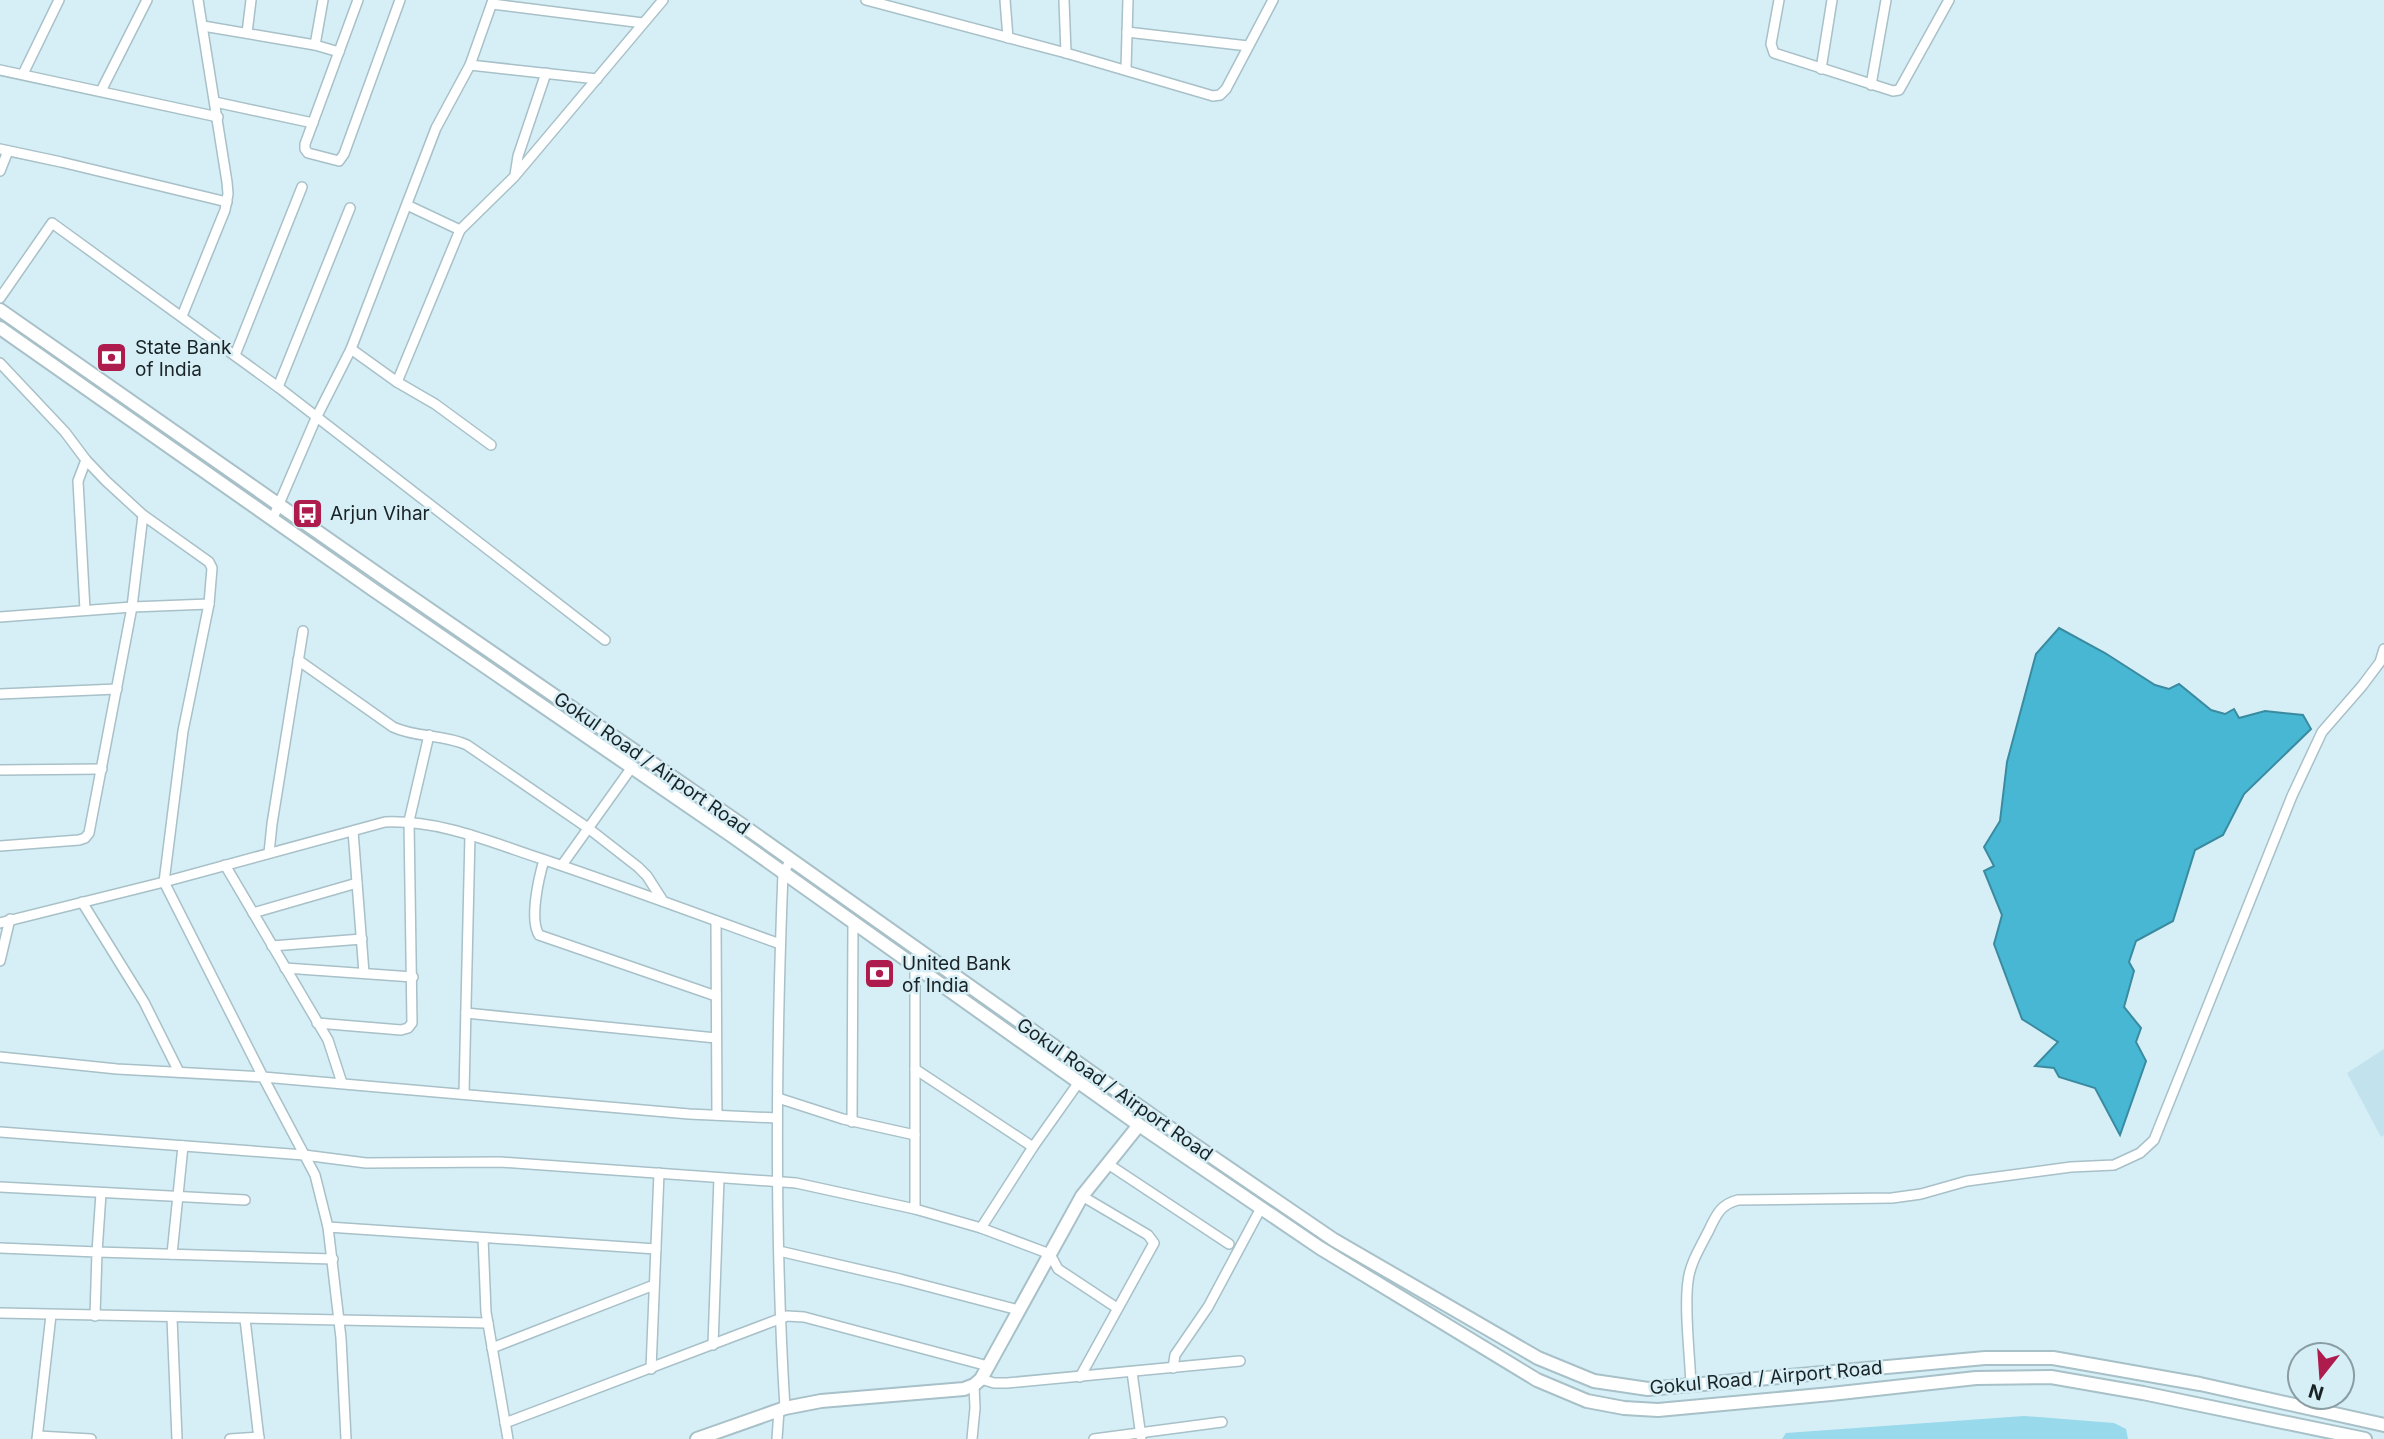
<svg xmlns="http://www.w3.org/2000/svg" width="2384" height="1439" font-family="Inter,sans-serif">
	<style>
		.built { fill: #c2e3ed }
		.green { fill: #99d9ec }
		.water { fill: #48b7d4; stroke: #3a8ba0; stroke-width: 2 }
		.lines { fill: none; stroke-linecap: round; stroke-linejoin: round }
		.minor-casing { stroke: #a8c0c7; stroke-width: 12 }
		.secondary-casing { stroke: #a8c0c7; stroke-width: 16 }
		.minor { stroke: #fff; stroke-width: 9 }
		.secondary { stroke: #fff; stroke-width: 12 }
		.labels { text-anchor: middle; stroke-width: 5; stroke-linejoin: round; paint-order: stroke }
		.poi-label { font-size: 19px; fill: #192325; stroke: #d6eef6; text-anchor: start }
		.street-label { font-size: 19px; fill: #192325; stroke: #d6eef6 }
	</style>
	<rect width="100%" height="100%" fill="#d6eef6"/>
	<!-- built -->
	<path class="built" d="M2384 1049V1135L2381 1137 2347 1073Z"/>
	<!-- green -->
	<path class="green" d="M2024 1416 2114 1423 2126 1429 2128 1439H1782L1786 1433Z"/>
	<!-- water -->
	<path class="water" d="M2059 628 2105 653 2155 685 2169 689 2179 684 2211 710 2225 714 2234 709 2239 718 2265 711 2303 715 2311 729 2244 794 2223 835 2195 850 2173 921 2136 941 2129 962 2134 971 2124 1007 2141 1028 2136 1042 2146 1061 2120 1135 2095 1088 2059 1077 2054 1068 2035 1066 2058 1042 2022 1019 1994 944 2002 915 1984 871 1994 866 1984 847 2000 821 2007 762 2036 654Z"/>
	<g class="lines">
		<defs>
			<g id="minor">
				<path d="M358 0 305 144V149L308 153 339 161 344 154 400 0"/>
				<path d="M866 0 1066 53 1213 96 1220 95 1226 89 1273 0"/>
				<path d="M1005 0 1008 38"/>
				<path d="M1064 0 1066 53"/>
				<path d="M1779 0 1771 44 1774 53 1893 91 1899 90 1903 83 1949 0"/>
				<path d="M492 4 643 23"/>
				<path d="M203 26 315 45 339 52"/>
				<path d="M1127 32 1248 46"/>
				<path d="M247 33 251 0"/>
				<path d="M315 45 323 0"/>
				<path d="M470 65 597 79"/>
				<path d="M1126 69 1128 0"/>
				<path d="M1821 69 1832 0"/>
				<path d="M0 70 218 117"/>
				<path d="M23 74 59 0"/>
				<path d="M1871 85 1886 0"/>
				<path d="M101 91 147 0"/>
				<path d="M215 102 313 123"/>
				<path d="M0 149 61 162 227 202"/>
				<path d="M0 171 8 151"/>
				<path d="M515 175 518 156 546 73"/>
				<path d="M407 205 460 230"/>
				<path d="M0 298 52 223 278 387 605 640"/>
				<path d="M182 316 225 210 228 194 227 182 198 0"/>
				<path d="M351 349 397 382 435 404 491 445"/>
				<path d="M235 355 302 187"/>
				<path d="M0 363 65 432 86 460 106 481 143 515 209 562 212 568 209 604 183 731 164 882 385 822C439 820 488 841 539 858 620 885 700 915 780 944"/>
				<path d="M397 382 460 230 514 177 663 0"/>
				<path d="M278 387 350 208"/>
				<path d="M273 518 316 418 351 349 436 128 470 65 493 0"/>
				<path d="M85 610 78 481 86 460"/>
				<path d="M0 617 132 607 209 604"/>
				<path d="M298 660 393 727C416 738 443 734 467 745L588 828 638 867 647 876 663 901"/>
				<path d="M0 694 117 689"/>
				<path d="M0 770 102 769"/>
				<path d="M353 831 364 973"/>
				<path d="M0 846 79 840 85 838 89 833 132 607 143 515"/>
				<path d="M269 853 272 824 303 631"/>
				<path d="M544 860C539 877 529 919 539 935L716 996"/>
				<path d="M225 865 328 1040 342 1083"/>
				<path d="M562 865 632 767"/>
				<path d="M82 902 144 1002 179 1072"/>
				<path d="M253 913 357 883"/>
				<path d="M716 921 717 1115"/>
				<path d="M0 923 164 882 263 1077 689 1114 777 1118"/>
				<path d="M272 946 362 939"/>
				<path d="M0 961 10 919"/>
				<path d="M285 968 413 977"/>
				<path d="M466 1013 716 1038"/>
				<path d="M317 1023 401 1030 408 1028 412 1023 409 821 429 735"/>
				<path d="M0 1057 117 1069 263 1077 315 1175 328 1227 341 1338 346 1439"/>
				<path d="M915 1069 1033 1147"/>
				<path d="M464 1093 470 835"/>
				<path d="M778 1098 843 1119 915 1135"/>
				<path d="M852 1122 853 923"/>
				<path d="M0 1132 304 1155 366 1163 500 1162 796 1183 915 1209 981 1228 1050 1254 1058 1269 1117 1308"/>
				<path d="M1108 1164 1229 1244"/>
				<path d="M0 1187 245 1200"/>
				<path d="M101 1193 97 1252 333 1259"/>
				<path d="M915 1209V967"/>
				<path d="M328 1227 656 1249"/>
				<path d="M981 1228 1033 1147 1079 1082"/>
				<path d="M483 1238 486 1312 508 1439"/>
				<path d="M0 1248 97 1252 95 1316"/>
				<path d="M779 1251 900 1279 1018 1310"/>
				<path d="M172 1254 183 1146"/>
				<path d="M0 1313 488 1323"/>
				<path d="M172 1318 177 1439"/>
				<path d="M245 1319 259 1439"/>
				<path d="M713 1345 719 1178"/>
				<path d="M492 1348 654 1285"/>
				<path d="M1173 1368 1175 1355 1208 1307 1261 1208"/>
				<path d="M651 1369 659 1173"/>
				<path d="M1132 1372 1141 1437"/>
				<path d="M1080 1377 1154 1243 1148 1235 1082 1196"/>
				<path d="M981 1379 994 1383H1007L1240 1361"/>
				<path d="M1691 1386C1690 1355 1684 1310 1688 1281 1690 1263 1701 1246 1709 1230 1716 1215 1721 1204 1738 1200L1892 1198 1921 1194 1967 1181 2071 1167 2114 1165 2140 1153 2154 1140 2292 796 2322 732 2362 686 2380 662 2384 649"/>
				<path d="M785 1408C774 1231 776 1051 783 873L791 860"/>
				<path d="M505 1423 787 1316 804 1317 988 1366"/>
				<path d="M38 1436 91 1439"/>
				<path d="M37 1439 51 1315"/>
				<path d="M230 1439 259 1437"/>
				<path d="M777 1439 779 1410"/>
				<path d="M972 1439 975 1408 974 1385"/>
				<path d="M1094 1439 1222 1422"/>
			</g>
			<g id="secondary">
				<path d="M0 310 388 581 745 827 1167 1126 1334 1240 1538 1358 1594 1381 1648 1389 1985 1358H2053L2200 1384 2384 1425"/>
				<path d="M0 328 375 591 732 836 1139 1125 1320 1248 1537 1380 1587 1401 1624 1408 1658 1410 1831 1394 1976 1378 2051 1377 2143 1393 2365 1439"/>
				<path d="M697 1439 785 1408 821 1401 964 1389 974 1385 981 1379 1082 1196 1139 1125"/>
			</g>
		</defs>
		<!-- minor casing -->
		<use href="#minor" class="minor-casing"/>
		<!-- secondary casing -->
		<use href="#secondary" class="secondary-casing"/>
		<!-- minor -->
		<use href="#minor" class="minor"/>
		<!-- secondary -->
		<use href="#secondary" class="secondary"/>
	</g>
	<!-- icons -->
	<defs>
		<symbol id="bank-square" viewBox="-11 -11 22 22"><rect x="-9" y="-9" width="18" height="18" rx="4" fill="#ae1c4d" stroke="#d6eef6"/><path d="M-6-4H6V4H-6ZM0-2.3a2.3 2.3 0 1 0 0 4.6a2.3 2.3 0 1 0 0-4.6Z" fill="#fff"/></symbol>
		<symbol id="bus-square" viewBox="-11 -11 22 22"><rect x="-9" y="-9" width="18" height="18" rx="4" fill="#ae1c4d" stroke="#d6eef6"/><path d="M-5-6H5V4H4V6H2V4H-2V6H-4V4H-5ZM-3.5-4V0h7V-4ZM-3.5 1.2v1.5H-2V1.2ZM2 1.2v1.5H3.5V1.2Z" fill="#fff"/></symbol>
	</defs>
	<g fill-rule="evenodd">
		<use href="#bank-square" x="94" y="340" width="35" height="35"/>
		<use href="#bus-square" x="290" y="496" width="35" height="35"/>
		<use href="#bank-square" x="862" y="956" width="35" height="35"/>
	</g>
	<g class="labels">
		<!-- poi labels -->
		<g class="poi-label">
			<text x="135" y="354">State Bank<tspan x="135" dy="22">of India</tspan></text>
			<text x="330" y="520">Arjun Vihar</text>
			<text x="902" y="970">United Bank<tspan x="902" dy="22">of India</tspan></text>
		</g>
		<!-- street labels -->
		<g class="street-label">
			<text transform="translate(652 763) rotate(35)" y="7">Gokul Road / Airport Road</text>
			<text transform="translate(1115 1089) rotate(35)" y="7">Gokul Road / Airport Road</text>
			<text transform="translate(1766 1377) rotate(-5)" y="7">Gokul Road / Airport Road</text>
		</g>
	</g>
	<!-- north arrow -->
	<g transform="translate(2321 1376) rotate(197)"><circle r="33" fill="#d6eef6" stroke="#8a9da2" stroke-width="2"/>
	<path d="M0-5L12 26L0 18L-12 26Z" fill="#ae1c4d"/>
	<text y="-10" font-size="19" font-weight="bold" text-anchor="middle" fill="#192325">N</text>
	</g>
</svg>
